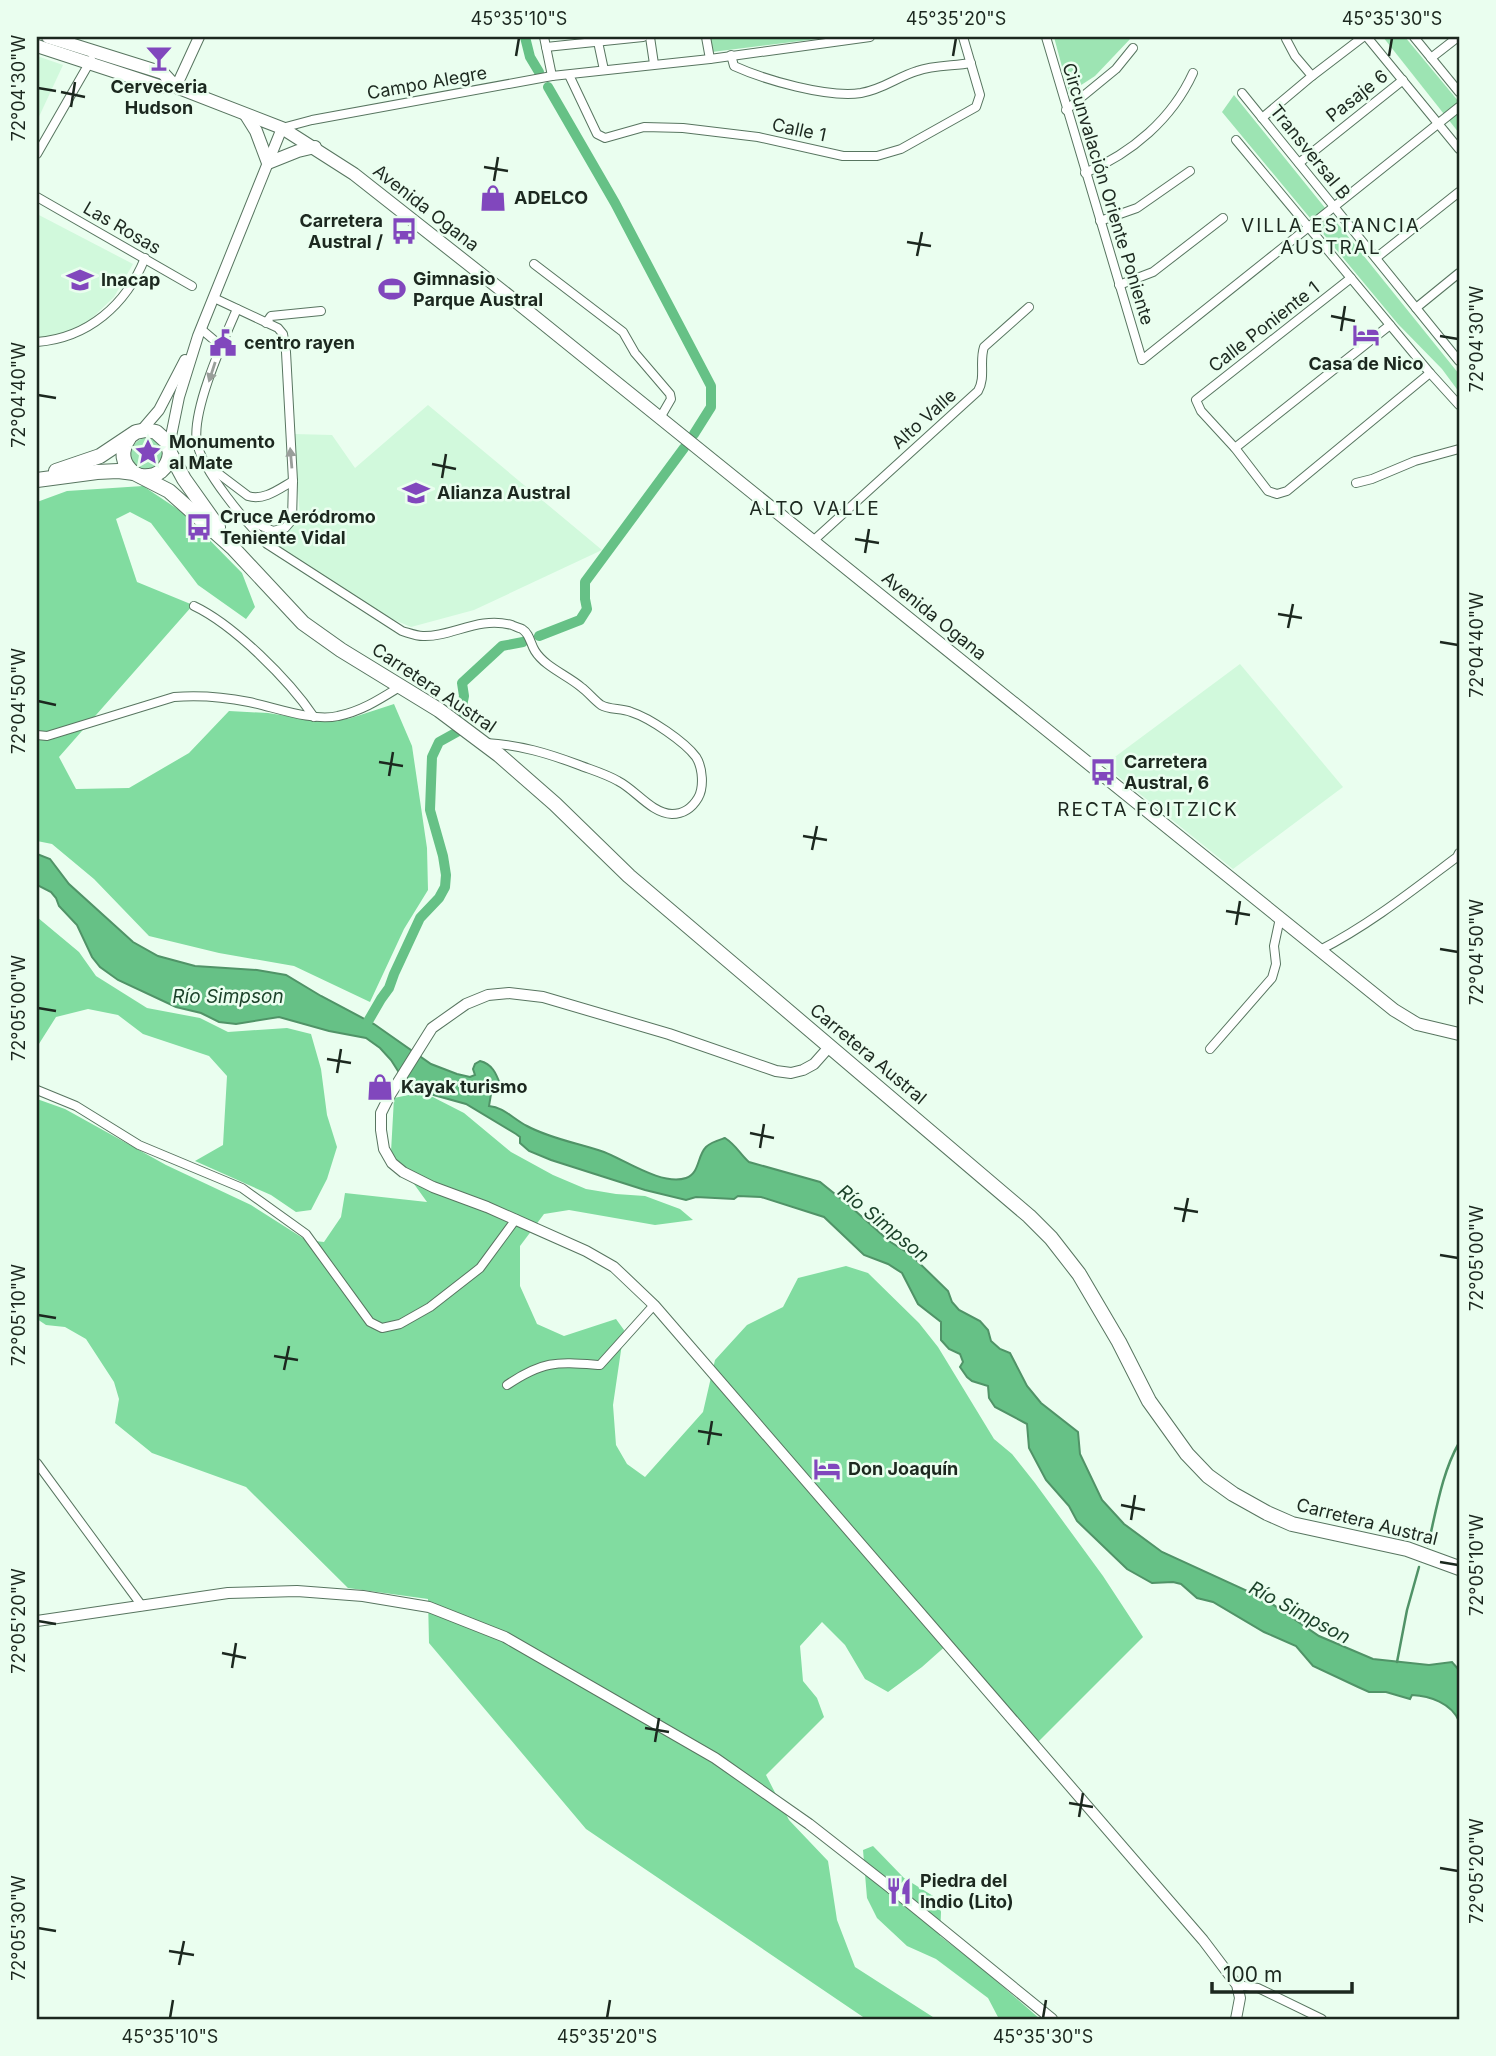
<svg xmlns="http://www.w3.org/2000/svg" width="1496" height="2056" font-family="Inter,sans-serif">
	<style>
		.built { fill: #d1f9dc }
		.green { fill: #9de4b3 }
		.forest { fill: #81dca0 }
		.water { fill: #66c186; stroke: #509367; stroke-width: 2 }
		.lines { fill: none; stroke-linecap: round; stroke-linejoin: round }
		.stream { stroke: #509367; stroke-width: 2.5 }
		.canal { stroke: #66c186; stroke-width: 10 }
		.minor-casing { stroke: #587560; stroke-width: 10 }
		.tertiary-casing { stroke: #587560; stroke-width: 12 }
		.primary-casing { stroke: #587560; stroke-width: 14 }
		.trunk-casing { stroke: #587560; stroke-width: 16 }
		.minor { stroke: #fff; stroke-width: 8 }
		.tertiary { stroke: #fff; stroke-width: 10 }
		.primary { stroke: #fff; stroke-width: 12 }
		.trunk { stroke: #fff; stroke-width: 14 }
		.oneway { fill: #999e9a }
		.ticks { fill: none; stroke: #1c281f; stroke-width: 2.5 }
		.labels { text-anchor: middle; stroke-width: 5; stroke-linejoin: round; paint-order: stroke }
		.street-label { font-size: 18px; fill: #1c281f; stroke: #eafeef }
		.poi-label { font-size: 18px; font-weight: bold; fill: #1c281f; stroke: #eafeef; text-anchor: start }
		.neighbourhood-label { font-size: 19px; letter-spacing: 2px; fill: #1c281f; stroke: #eafeef }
		.water-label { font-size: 19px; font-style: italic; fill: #1c422a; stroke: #eafeef }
		.neatline { fill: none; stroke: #1c281f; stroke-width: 2.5 }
		.ticks-label { font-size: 18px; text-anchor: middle; fill: #1c281f }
	</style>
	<rect width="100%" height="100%" fill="#eafeef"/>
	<!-- built -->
	<g class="built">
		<path d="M37 56 63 65 37 121Z"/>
		<path d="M37 214 133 264 114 297 92 318 70 334 37 339Z"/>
		<path d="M428 405 602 550 474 610 411 627 392 619 278 548 290 527 300 518 294 434 332 435 355 468Z"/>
		<path d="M1240 664 1343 787 1233 869 1104 765Z"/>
	</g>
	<!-- green -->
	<g class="green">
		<path d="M710 37H825V38L712 52Z"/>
		<path d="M1054 37H1132L1095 76 1069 93Z"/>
		<path d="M1383 37H1405L1459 102V133Z"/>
		<path d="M1234 95 1459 374V392L1442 369 1398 324 1222 112Z"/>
		<circle cx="147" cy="454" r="16"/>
	</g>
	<!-- forest -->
	<g class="forest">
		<path d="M143 486 182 512 242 573 255 607 246 619 198 585 151 523 130 512 116 519 137 582 193 605 59 757 76 789 129 788 189 753 229 711 268 713 318 721 348 719 394 704 412 746 427 848 428 890 404 929 370 1002 294 966 219 953 149 936 94 879 52 844 37 841V502L67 491Z"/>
		<path d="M37 917 79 952 96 976 147 1008 200 1018 228 1032 287 1028 311 1034 321 1069 327 1115 337 1147 327 1179 311 1210 296 1212 271 1195 195 1161 223 1145 227 1076 209 1056 143 1034 118 1015 88 1009 56 1017 37 1047Z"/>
		<path d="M423 1092 464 1113 511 1152 553 1175 586 1189 616 1194 645 1196 680 1209 693 1220 655 1225 569 1210 544 1214 520 1246V1286L537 1324 564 1336 616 1319 624 1330 613 1405 616 1445 627 1464 645 1477 703 1412 715 1360 747 1325 783 1307 798 1278 846 1266 868 1273 919 1323 938 1347 994 1439 1012 1454 1035 1483 1103 1576 1143 1637 1037 1743 949 1643 922 1667 888 1692 865 1679 845 1645 822 1622 800 1646 803 1681 817 1698 824 1717 766 1775 789 1820 828 1861 837 1920 855 1967 936 2019H866L586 1829 429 1643 428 1599 348 1588 246 1487 152 1453 115 1423 119 1399 114 1382 86 1339 65 1327 46 1325 37 1319V1099L65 1109 166 1165 251 1205 306 1240 324 1242 341 1217 345 1193 427 1202 391 1152 394 1098Z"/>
		<path d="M873 1846 904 1878 938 1899 941 1912 940 1936 978 1965 1040 2019H999L988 1998 936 1959 907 1946 877 1918 867 1898 863 1850Z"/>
	</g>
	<!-- water -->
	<path class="water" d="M37 854 50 859 69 884 133 942 158 956 195 966 257 970 286 975 321 996 374 1024 431 1064 457 1074 470 1077 475 1075 473 1069 475 1064 480 1061C492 1064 496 1073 500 1084H497L492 1088 489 1106C504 1107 513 1119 527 1126 551 1139 578 1143 604 1152 625 1160 662 1186 686 1178 700 1173 697 1156 706 1147 711 1142 719 1140 725 1138 736 1145 740 1154 749 1162L820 1182 851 1207 889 1241 911 1255 948 1291 952 1302 959 1310 980 1321 988 1330 991 1341 1000 1349 1010 1353 1027 1386 1041 1403 1078 1432 1080 1454 1102 1500 1124 1524 1162 1552 1265 1599 1319 1636 1373 1659 1429 1665 1452 1662 1459 1670V1721C1451 1703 1430 1696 1412 1695L1410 1699 1386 1692H1369L1358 1687 1313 1666 1296 1646 1264 1632 1213 1602 1197 1598 1181 1584 1173 1582 1152 1583 1127 1569 1077 1521 1069 1506 1046 1480 1029 1448 1027 1424 995 1407 989 1398 988 1386 972 1381 967 1377 960 1367 963 1362 960 1354 949 1349 941 1340V1322L918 1304 902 1273 888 1264 864 1255 824 1217 761 1197 738 1196 734 1199 696 1197 686 1200 645 1190 551 1160 529 1151 520 1143V1137L516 1134 466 1104 423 1092 419 1087 407 1085 391 1060 380 1048 366 1038 329 1031 279 1017 236 1024 219 1022 201 1013 176 1007 118 980 100 967 92 957 77 925 59 906 56 898 51 892 37 885Z"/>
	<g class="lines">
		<!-- stream -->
		<g class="stream">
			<path d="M1428 1545C1436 1512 1442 1472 1459 1443"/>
			<path d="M1397 1662 1407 1610 1419 1567"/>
		</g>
		<!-- canal -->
		<g class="canal">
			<path d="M525 37 530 57 539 72"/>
			<path d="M548 87 615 203 711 386V407L694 434"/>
			<path d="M539 636 580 620 587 609 585 599V582L684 448"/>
			<path d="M460 716 464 696 462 683 502 646 523 642"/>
			<path d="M363 1030 381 999 389 988 394 974 420 918 439 898 445 887 446 875 443 856 430 810 432 757 439 742 457 732"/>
		</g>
		<defs>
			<g id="minor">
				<path d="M544 37 552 76"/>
				<path d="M597 37 604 70"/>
				<path d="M650 37 654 64"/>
				<path d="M706 37 710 59"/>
				<path d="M1046 37 1142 360 1459 107"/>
				<path d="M1367 37 1459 149"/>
				<path d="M1414 37 1459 92"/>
				<path d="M1286 39 1295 56 1312 76"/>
				<path d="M546 47 643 37"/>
				<path d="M731 55 734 66C765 80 827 98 861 93 884 89 897 77 917 71 933 65 954 66 971 63"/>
				<path d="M1431 58 1458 37"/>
				<path d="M569 75 597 134 605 138 644 127 683 128 758 137 843 156H877L901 149 976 107 980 95 963 37"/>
				<path d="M1242 93 1459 361"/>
				<path d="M1066 110 1116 69 1133 48"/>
				<path d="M1262 118 1312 76 1363 37"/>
				<path d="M282 128 312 120 552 76 710 59 870 37"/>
				<path d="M1236 140 1430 373 1459 405"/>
				<path d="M37 154 91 60"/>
				<path d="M1299 163 1403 80"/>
				<path d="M1085 173C1132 153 1172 119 1193 73"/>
				<path d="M37 197 192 286"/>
				<path d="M1100 221 1137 208 1190 171"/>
				<path d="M1376 258 1459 192"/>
				<path d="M534 264 623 332 635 353 670 394 671 399 660 418"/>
				<path d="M1351 278 1196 400 1201 411 1235 448 1268 491 1277 494 1287 491 1430 373"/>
				<path d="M1119 285 1153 272 1223 218"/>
				<path d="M214 298 278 328 283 334 286 352 293 481 292 520 285 528 273 531 246 519"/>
				<path d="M1416 308 1459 273"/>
				<path d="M237 309C224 339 191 411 197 443 203 472 246 522 267 544L402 631C409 633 416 636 423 636 453 637 477 616 512 625 513 626 520 628 522 629 530 634 530 643 535 651 545 667 567 675 581 687 588 692 594 700 601 705 609 710 622 708 631 712 650 718 685 742 696 757 703 768 704 788 698 798 692 808 683 814 672 814 651 813 636 790 618 781 606 774 592 770 579 765 547 753 520 745 486 743"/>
				<path d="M266 323 271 316 321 311"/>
				<path d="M201 329 221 346"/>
				<path d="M37 342C88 338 126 305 145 258"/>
				<path d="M1235 448 1390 325"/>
				<path d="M211 468 248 496C264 501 279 489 293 481"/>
				<path d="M1356 483 1372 479 1415 461 1459 449"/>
				<path d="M813 541 978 391C986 377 979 362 984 347L1029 307"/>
				<path d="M194 606C234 625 289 680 314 717"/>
				<path d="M37 735 47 736 174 697C199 695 224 697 249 702 274 707 313 722 338 716 362 711 380 699 401 686"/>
				<path d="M1320 950C1369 925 1413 890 1457 857L1459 853"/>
				<path d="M1210 1049 1272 978 1276 964 1274 946 1280 918"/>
				<path d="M37 1090 76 1106 139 1145 242 1188 306 1234 370 1322 382 1328 400 1324 430 1307 480 1268 516 1219"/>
				<path d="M507 1385C544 1360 557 1362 600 1365L654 1305"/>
				<path d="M37 1463 142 1606"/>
				<path d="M1237 1985 1258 1988 1322 2019"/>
			</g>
			<g id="tertiary">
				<path d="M176 87 199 37"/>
				<path d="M141 431 159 410 185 360"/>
				<path d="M169 446 179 397 198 336 282 128"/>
				<path d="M830 1046 814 1064 803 1070 791 1073 776 1071 669 1034 543 997 509 993 488 995 466 1004 432 1028 390 1095 381 1113V1130L384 1149 392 1163 403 1172 433 1187 487 1207 586 1251 614 1267 654 1305 1203 1940 1237 1985 1240 1998 1236 2019"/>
				<path d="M37 1621 228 1593 297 1591 363 1596 429 1607 505 1637 715 1758 809 1824 901 1896 1052 2019"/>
			</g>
			<g id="primary">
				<path d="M48 37 163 73 176 87"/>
				<path d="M37 46 159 86 176 87 282 128 354 174 514 300 1394 1010 1417 1024 1459 1034"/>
				<path d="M246 115 256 131 268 163 298 151 315 147"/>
			</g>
			<g id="trunk">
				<path d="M129 438C120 451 122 464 134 473"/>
				<path d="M56 471 100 456 136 432 146 430 156 432 167 442 170 453 184 479 218 527"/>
				<path d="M141 476C157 478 168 469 170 453"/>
				<path d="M37 480 97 472 118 471 134 473 169 491 233 548 303 623 341 650 439 710 499 755 555 804 629 876 1029 1216 1051 1238 1079 1274 1119 1342 1149 1401 1187 1454 1208 1476 1233 1494 1267 1513 1292 1524 1407 1549 1459 1568"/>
			</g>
		</defs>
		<!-- minor casing -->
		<use href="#minor" class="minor-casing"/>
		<!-- tertiary casing -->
		<use href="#tertiary" class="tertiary-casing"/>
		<!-- primary casing -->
		<use href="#primary" class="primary-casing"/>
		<!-- trunk casing -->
		<use href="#trunk" class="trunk-casing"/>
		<!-- minor -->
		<use href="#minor" class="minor"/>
		<!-- tertiary -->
		<use href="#tertiary" class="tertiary"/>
		<!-- primary -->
		<use href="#primary" class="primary"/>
		<!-- trunk -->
		<use href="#trunk" class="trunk"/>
	</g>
	<!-- one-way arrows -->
	<defs><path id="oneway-solid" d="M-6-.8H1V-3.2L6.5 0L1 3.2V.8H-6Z" transform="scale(1.75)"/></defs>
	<g class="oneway">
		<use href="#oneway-solid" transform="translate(212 372) rotate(108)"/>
		<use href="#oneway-solid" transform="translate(291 458) rotate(-95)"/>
	</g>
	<!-- ticks -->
	<path class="ticks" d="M516 56 519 38M953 56 956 38M1389 56 1392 38M38 88 56 91M61 92 85 97M71 107 75 82M484 167 508 171M494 181 498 157M907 242 931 246M917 256 922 232M1331 316 1355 321M1341 331 1345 306M1440 336 1458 339M38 395 56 398M432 464 456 469M442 478 446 454M855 539 879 543M865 553 869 529M1278 614 1302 618M1288 628 1293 604M1440 642 1458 645M38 701 56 705M379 762 403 766M389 776 393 752M803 836 827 840M812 850 817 826M1226 911 1250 915M1236 925 1240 901M1440 949 1458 952M38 1008 56 1011M327 1059 351 1063M337 1073 341 1049M750 1133 774 1138M760 1148 764 1124M1174 1208 1198 1212M1183 1222 1188 1198M1440 1255 1458 1258M38 1315 56 1318M274 1356 298 1360M284 1370 289 1346M698 1431 722 1435M708 1445 712 1421M1121 1505 1145 1510M1131 1520 1135 1495M1440 1562 1458 1565M38 1621 56 1624M222 1653 246 1658M232 1668 236 1643M645 1728 669 1732M655 1742 659 1718M1069 1803 1093 1807M1079 1817 1083 1793M1440 1868 1458 1871M38 1928 56 1931M169 1951 194 1955M179 1965 184 1941M170 2018 173 2000M607 2018 610 2000M1043 2018 1046 2000"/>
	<!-- icons -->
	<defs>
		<symbol id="bar-bare" viewBox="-9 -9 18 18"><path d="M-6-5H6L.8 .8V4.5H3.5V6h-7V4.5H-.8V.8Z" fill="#8147bd" stroke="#eafeef" stroke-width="2.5" paint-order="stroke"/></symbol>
		<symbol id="shop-bare" viewBox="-9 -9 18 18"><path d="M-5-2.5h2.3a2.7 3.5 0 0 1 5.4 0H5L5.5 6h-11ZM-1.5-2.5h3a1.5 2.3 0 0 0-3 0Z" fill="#8147bd" stroke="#eafeef" stroke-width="2.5" paint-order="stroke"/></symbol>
		<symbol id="bus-bare" viewBox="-9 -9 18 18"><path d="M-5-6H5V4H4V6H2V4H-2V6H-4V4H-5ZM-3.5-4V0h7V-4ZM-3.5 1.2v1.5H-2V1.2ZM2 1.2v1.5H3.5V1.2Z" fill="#8147bd" stroke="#eafeef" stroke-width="2.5" paint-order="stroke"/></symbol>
		<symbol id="university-bare" viewBox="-9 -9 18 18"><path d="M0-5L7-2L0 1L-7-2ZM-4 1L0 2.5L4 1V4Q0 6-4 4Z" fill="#8147bd" stroke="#eafeef" stroke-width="2.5" paint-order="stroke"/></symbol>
		<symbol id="stadium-bare" viewBox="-9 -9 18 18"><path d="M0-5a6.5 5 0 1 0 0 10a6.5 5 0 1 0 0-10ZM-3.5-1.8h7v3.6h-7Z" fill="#8147bd" stroke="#eafeef" stroke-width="2.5" paint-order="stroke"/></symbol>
		<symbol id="hotel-bare" viewBox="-9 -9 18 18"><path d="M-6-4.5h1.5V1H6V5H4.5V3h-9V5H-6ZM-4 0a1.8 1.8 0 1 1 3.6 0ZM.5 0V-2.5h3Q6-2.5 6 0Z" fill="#8147bd" stroke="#eafeef" stroke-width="2.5" paint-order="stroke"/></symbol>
		<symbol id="civic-bare" viewBox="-9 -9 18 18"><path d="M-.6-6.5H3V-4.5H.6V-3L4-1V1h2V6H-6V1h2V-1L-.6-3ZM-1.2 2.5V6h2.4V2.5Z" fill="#8147bd" stroke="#eafeef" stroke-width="2.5" paint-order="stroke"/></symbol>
		<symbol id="sight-bare" viewBox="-9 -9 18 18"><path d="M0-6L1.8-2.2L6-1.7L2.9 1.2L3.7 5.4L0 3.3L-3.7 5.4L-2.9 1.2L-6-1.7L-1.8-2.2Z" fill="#8147bd" stroke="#eafeef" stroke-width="2.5" paint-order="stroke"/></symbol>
		<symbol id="school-bare" viewBox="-9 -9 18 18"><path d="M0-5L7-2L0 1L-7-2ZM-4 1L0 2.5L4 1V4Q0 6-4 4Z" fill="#8147bd" stroke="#eafeef" stroke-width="2.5" paint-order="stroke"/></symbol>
		<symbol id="restaurant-bare" viewBox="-9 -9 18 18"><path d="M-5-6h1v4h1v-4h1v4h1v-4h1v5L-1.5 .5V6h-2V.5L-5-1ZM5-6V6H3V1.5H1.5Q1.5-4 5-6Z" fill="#8147bd" stroke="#eafeef" stroke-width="2.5" paint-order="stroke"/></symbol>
	</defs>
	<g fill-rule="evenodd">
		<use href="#bar-bare" x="140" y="39" width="38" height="38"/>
		<use href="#shop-bare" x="474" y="179" width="38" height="38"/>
		<use href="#bus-bare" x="385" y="212" width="38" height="38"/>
		<use href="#university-bare" x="61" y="261" width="38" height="38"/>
		<use href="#stadium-bare" x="373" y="270" width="38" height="38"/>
		<use href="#hotel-bare" x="1347" y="316" width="38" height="38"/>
		<use href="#civic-bare" x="204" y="324" width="38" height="38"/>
		<use href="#sight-bare" x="129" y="433" width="38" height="38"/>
		<use href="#school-bare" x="397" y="474" width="38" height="38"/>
		<use href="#bus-bare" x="180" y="508" width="38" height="38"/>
		<use href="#bus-bare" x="1084" y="753" width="38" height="38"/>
		<use href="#shop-bare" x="361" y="1068" width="38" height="38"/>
		<use href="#hotel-bare" x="808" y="1450" width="38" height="38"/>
		<use href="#restaurant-bare" x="880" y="1872" width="38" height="38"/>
	</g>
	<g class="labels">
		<!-- street labels -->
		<g class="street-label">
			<text transform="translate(427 83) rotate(-10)" y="6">Campo Alegre</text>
			<text transform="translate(1357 96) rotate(-38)" y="6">Pasaje 6</text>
			<text transform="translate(799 130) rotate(12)" y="6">Calle 1</text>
			<text transform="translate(1310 152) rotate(51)" y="6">Transversal B</text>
			<text transform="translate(1108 194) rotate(73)" y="6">Circunvalación Oriente Poniente</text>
			<text transform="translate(426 208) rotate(38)" y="6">Avenida Ogana</text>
			<text transform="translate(122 228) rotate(30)" y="6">Las Rosas</text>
			<text transform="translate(1264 327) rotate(-38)" y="6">Calle Poniente 1</text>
			<text transform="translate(924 419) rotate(-42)" y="6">Alto Valle</text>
			<text transform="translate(934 616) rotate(39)" y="6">Avenida Ogana</text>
			<text transform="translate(434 688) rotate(34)" y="6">Carretera Austral</text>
			<text transform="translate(868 1054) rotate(40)" y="6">Carretera Austral</text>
			<text transform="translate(1367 1522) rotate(14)" y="6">Carretera Austral</text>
		</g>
		<!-- poi labels -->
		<g class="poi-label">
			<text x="159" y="93" text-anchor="middle">Cerveceria<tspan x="159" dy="21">Hudson</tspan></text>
			<text x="514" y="204">ADELCO</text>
			<text x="383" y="227" text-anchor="end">Carretera<tspan x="383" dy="21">Austral /</tspan></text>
			<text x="413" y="285">Gimnasio<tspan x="413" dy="21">Parque Austral</tspan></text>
			<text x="101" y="286">Inacap</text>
			<text x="244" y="349">centro rayen</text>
			<text x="1366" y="370" text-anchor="middle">Casa de Nico</text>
			<text x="169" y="448">Monumento<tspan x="169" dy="21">al Mate</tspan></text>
			<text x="437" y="499">Alianza Austral</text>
			<text x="220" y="523">Cruce Aeródromo<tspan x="220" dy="21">Teniente Vidal</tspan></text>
			<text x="1124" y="768">Carretera<tspan x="1124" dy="21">Austral, 6</tspan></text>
			<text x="401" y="1093">Kayak turismo</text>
			<text x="848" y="1475">Don Joaquín</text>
			<text x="920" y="1887">Piedra del<tspan x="920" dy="21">Indio (Lito)</tspan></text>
		</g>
		<!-- neighbourhood labels -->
		<g class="neighbourhood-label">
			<text x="1331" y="232">VILLA ESTANCIA<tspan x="1331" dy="22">AUSTRAL</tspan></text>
			<text x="815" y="515">ALTO VALLE</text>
			<text x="1148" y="816">RECTA FOITZICK</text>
		</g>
		<!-- water labels -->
		<g class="water-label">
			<text x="228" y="1003">Río Simpson</text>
			<text transform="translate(884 1223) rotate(39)" y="7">Río Simpson</text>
			<text transform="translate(1300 1612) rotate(28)" y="7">Río Simpson</text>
		</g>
	</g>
	<!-- border -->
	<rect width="1496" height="2056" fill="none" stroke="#eafeef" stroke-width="77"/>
	<!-- scale -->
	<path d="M1212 1982v10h140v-10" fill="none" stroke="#1c281f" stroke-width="3.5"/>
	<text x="1223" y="1982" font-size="21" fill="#1c281f" stroke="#eafeef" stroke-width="5" paint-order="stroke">100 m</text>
	<rect x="38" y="38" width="1420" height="1980" class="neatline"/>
	<g class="ticks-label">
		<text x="519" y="25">45°35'10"S</text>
		<text x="956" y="25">45°35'20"S</text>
		<text x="1392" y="25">45°35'30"S</text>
		<text transform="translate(19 88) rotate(-90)" y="6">72°04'30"W</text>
		<text transform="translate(1477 339) rotate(-90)" y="6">72°04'30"W</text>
		<text transform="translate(19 395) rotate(-90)" y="6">72°04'40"W</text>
		<text transform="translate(1477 645) rotate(-90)" y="6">72°04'40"W</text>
		<text transform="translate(19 701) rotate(-90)" y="6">72°04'50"W</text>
		<text transform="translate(1477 952) rotate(-90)" y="6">72°04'50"W</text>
		<text transform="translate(19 1008) rotate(-90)" y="6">72°05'00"W</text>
		<text transform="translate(1477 1258) rotate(-90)" y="6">72°05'00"W</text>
		<text transform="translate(19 1315) rotate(-90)" y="6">72°05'10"W</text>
		<text transform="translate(1477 1565) rotate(-90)" y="6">72°05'10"W</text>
		<text transform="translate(19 1621) rotate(-90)" y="6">72°05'20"W</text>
		<text transform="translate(1477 1871) rotate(-90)" y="6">72°05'20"W</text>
		<text transform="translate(19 1928) rotate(-90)" y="6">72°05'30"W</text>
		<text x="170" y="2043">45°35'10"S</text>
		<text x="607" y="2043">45°35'20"S</text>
		<text x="1043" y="2043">45°35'30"S</text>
	</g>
</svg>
